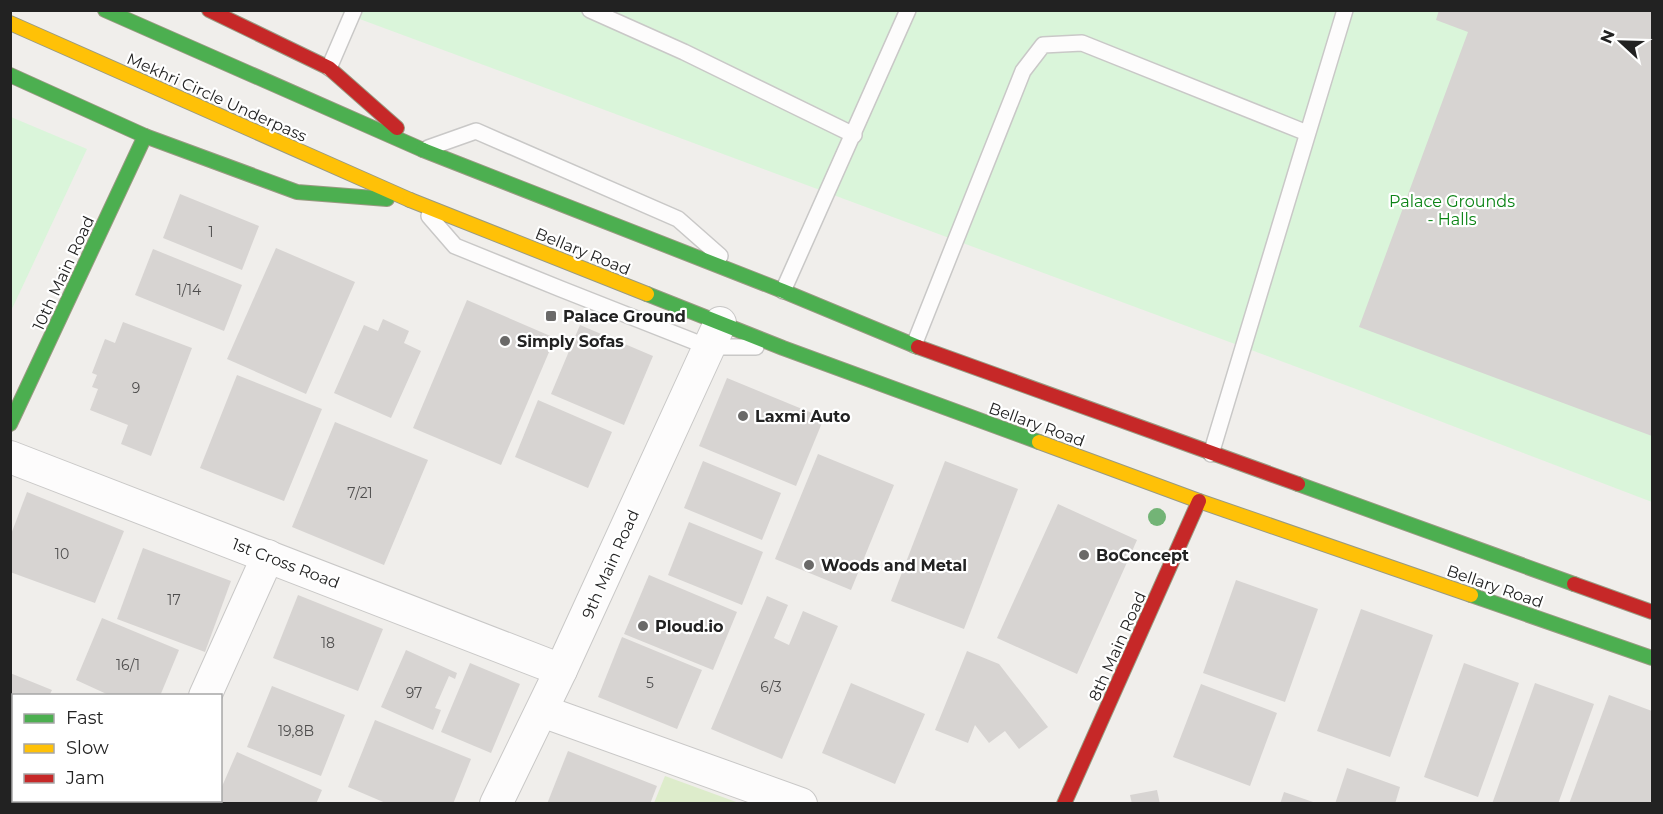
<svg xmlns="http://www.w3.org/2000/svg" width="1663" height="814" font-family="Montserrat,sans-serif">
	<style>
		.grass { fill: #ddeccb }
		.park { fill: #daf5da }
		.building { fill: #d7d4d2 }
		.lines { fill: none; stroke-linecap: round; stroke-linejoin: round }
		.lane-casing { stroke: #c9c8c7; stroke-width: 18 }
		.street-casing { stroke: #c9c8c7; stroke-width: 34 }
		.fast-casing { stroke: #999a82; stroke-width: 16 }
		.slow-casing { stroke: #999a82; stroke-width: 16 }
		.jam-casing { stroke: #999a82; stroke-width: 16 }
		.lane { stroke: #fdfcfc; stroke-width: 15 }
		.street { stroke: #fdfcfc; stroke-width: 32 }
		.fast { stroke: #4caf50; stroke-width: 14 }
		.slow { stroke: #ffc107; stroke-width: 14 }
		.jam { stroke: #c62828; stroke-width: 14 }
		.tree { fill: #73b476 }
		.poi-dot { fill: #6a6968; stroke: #fff; stroke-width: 2 }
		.labels { text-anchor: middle; stroke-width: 4.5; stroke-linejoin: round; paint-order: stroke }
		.number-label { font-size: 14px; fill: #4f4e4e }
		.street-label { font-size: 16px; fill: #222; stroke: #fff }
		.park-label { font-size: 16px; fill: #0c8416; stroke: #fff }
		.poi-label { font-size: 16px; font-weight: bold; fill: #222; stroke: #fff; text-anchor: start }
	</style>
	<rect width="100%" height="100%" fill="#f0eeeb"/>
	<!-- grass -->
	<path class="grass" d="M665 776 739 803H654Z"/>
	<!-- park -->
	<g class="park">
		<path d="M338 11H1652V502L1356 389Z"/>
		<path d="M11 117 87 149 11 311Z"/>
	</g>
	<!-- building -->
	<g class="building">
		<path d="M1439 10H1652V436L1359 327 1468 32 1436 20Z"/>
		<path d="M180 194 259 226 242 270 163 238Z"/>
		<path d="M276 248 355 282 306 394 227 359Z"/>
		<path d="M153 249 242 285 224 331 135 295Z"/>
		<path d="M467 300 555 338 501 465 413 428Z"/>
		<path d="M383 319 409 331 404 343 421 351 391 418 334 393 364 325 378 331Z"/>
		<path d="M123 322 192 348 151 456 121 444 128 425 90 410 98 389 92 387 97 375 92 373 105 339 115 343Z"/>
		<path d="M580 325 653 356 624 425 551 394Z"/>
		<path d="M237 375 322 409 284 501 200 468Z"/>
		<path d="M727 378 824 418 796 486 699 446Z"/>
		<path d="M538 400 612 432 588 488 515 457Z"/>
		<path d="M335 422 428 460 384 565 292 527Z"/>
		<path d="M818 454 894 485 851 590 775 559Z"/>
		<path d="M703 461 781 493 762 540 684 508Z"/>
		<path d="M945 461 1018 489 964 629 891 601Z"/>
		<path d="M27 492 124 531 95 603 10 572V537Z"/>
		<path d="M1058 504 1137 540 1077 674 997 638Z"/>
		<path d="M689 522 763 552 742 605 668 575Z"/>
		<path d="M143 548 231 581 205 652 117 619Z"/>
		<path d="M649 575 737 612 713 670 624 634Z"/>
		<path d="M1236 580 1318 609 1285 702 1203 673Z"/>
		<path d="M298 595 383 629 358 691 273 658Z"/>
		<path d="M767 596 788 605 774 638 789 645 803 611 838 626 782 759 711 729Z"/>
		<path d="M1361 609 1433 635 1390 757 1317 731Z"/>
		<path d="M102 618 179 650 160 696H111L76 680Z"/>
		<path d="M622 637 702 670 677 729 598 697Z"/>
		<path d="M406 650 457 673 455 679 449 676 435 708 441 710 433 730 381 707Z"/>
		<path d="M967 651 999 664 1048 727 1019 749 1005 731 989 743 975 725 968 743 935 730Z"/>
		<path d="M470 663 520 684 491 753 441 732Z"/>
		<path d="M1464 663 1519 683 1478 797 1424 777Z"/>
		<path d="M10 673 52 690 49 696H14V772L10 770Z"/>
		<path d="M851 683 925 714 895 784 822 753Z"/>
		<path d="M1535 683 1594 704 1558 804H1492Z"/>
		<path d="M1201 684 1277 713 1250 786 1173 757Z"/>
		<path d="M272 686 345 715 321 776 247 747Z"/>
		<path d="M1609 695 1652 711V797L1650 804H1569Z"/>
		<path d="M375 720 471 759 453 804H388L348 787Z"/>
		<path d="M568 751 657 786 650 804H547Z"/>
		<path d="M237 752 322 790 316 804H215L216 800H220V791Z"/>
		<path d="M1347 768 1400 787 1395 804H1335Z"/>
		<path d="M1157 790 1160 804H1132L1130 795Z"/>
		<path d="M1284 792 1316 803V804H1280Z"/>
		<path d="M26 800H99L106 804H24Z"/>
	</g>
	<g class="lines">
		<defs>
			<g id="lane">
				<path d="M590 10 684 52 854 135"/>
				<path d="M329 68 354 10"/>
				<path d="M428 148 476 131 678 219 720 256"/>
				<path d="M429 216 455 246 561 289 708 347H756"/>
				<path d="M783 291 908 10"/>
				<path d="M914 345 1023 71 1043 45 1082 43 1307 133"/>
				<path d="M1211 454 1345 10"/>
			</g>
			<g id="street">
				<path d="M10 457 561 670"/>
				<path d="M205 696 268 556"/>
				<path d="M542 711 801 804"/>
				<path d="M156 804 157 800"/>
				<path d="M496 804 561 670 720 323"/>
			</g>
			<g id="fast">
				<path d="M105 10 423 150"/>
				<path d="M10 75 145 136 297 192 387 199"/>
				<path d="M423 150 783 291 918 347"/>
				<path d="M647 294 783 348 1039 442"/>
				<path d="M10 424 145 136"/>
				<path d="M1298 484 1574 584"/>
				<path d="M1471 595 1652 658"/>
			</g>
			<g id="slow">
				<path d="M10 23 410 200"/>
				<path d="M410 200 647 294"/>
				<path d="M1039 442 1199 501 1471 595"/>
			</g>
			<g id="jam">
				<path d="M209 10 329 68 397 128"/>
				<path d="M918 347 1298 484"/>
				<path d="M1574 584 1652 612"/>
				<path d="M1064 804 1199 501"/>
			</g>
		</defs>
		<!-- lane casing -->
		<use href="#lane" class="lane-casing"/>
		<!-- street casing -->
		<use href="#street" class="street-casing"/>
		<!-- fast casing -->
		<use href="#fast" class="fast-casing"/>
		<!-- slow casing -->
		<use href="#slow" class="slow-casing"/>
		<!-- jam casing -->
		<use href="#jam" class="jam-casing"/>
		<!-- lane -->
		<use href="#lane" class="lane"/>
		<!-- street -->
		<use href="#street" class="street"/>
		<!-- fast -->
		<use href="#fast" class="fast"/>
		<!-- slow -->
		<use href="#slow" class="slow"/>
		<!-- jam -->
		<use href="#jam" class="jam"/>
	</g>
	<!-- trees -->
	<circle class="tree" cx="1157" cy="517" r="9"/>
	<!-- markers -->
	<g class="poi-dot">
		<rect x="545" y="310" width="12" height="12" rx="3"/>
		<circle cx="505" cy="341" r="6"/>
		<circle cx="743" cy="416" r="6"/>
		<circle cx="1084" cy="555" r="6"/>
		<circle cx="809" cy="565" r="6"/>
		<circle cx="643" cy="626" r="6"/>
	</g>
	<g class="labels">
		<!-- number labels -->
		<g class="number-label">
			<text x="211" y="237">1</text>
			<text x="189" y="295">1/14</text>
			<text x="136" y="393">9</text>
			<text x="360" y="498">7/21</text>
			<text x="62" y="559">10</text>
			<text x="174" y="605">17</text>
			<text x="328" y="648">18</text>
			<text x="128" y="670">16/1</text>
			<text x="650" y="688">5</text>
			<text x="771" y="692">6/3</text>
			<text x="414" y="698">97</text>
			<text x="296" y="736">19,8B</text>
		</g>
		<!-- street labels -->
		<g class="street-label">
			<text transform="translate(217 97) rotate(24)" y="6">Mekhri Circle Underpass</text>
			<text transform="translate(583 251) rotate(22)" y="6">Bellary Road</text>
			<text transform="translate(63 273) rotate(-65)" y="6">10th Main Road</text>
			<text transform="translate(1037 424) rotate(20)" y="6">Bellary Road</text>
			<text transform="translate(286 563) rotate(21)" y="6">1st Cross Road</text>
			<text transform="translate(610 564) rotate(-66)" y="6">9th Main Road</text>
			<text transform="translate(1495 586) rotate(19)" y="6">Bellary Road</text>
			<text transform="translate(1117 646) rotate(-66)" y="6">8th Main Road</text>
		</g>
		<!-- park labels -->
		<g class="park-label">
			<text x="1452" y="207">Palace Grounds<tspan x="1452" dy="18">- Halls</tspan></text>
		</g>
		<!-- poi labels -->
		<g class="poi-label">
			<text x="563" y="322">Palace Ground</text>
			<text x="517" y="347">Simply Sofas</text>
			<text x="755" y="422">Laxmi Auto</text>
			<text x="1096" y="561">BoConcept</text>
			<text x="821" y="571">Woods and Metal</text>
			<text x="655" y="632">Ploud.io</text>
		</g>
	</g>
	<!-- border -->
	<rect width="1663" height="814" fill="none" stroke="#222222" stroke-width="24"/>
	<!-- legend -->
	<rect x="12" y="694" width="210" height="108" fill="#ffffff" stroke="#a7a7a7" stroke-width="1.5"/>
	<rect x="24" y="714" width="30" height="9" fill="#4caf50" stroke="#a7a7a7" stroke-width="1.5"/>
	<text x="66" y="724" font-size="18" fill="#222222">Fast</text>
	<rect x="24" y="744" width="30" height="9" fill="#ffc107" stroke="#a7a7a7" stroke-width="1.5"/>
	<text x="66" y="754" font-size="18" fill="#222222">Slow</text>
	<rect x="24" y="774" width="30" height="9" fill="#c62828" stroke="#a7a7a7" stroke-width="1.5"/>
	<text x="66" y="784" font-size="18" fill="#222222">Jam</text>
	<!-- north arrow -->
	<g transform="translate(1621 42) rotate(292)" stroke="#ffffff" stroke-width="4.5" paint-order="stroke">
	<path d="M0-4.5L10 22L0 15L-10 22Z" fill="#222222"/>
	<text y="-9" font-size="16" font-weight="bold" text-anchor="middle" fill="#222222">N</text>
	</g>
</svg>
